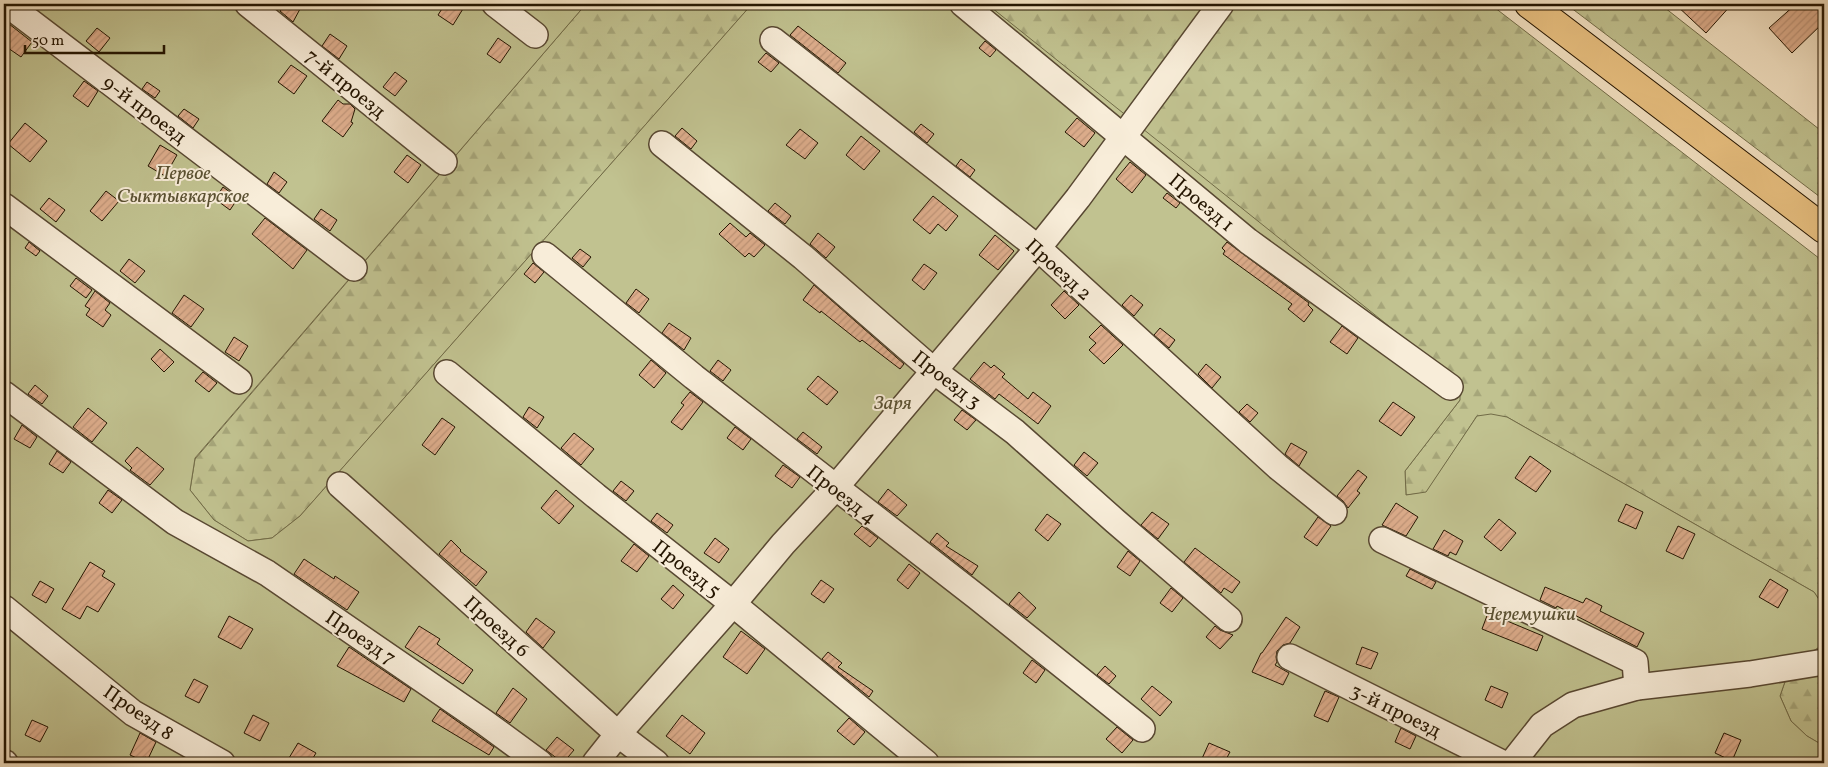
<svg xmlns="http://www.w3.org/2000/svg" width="1828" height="767" font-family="Vollkorn,serif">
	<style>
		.forest { fill: url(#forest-firs); stroke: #726c48 }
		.garden { fill: #c1c290; stroke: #726c48 }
		.building { fill: url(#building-hatch); stroke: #241501 }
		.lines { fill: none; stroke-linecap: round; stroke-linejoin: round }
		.minor-casing { stroke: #584832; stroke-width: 28 }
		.major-casing { stroke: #241501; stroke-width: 30 }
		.minor { stroke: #f8edd9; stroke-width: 25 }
		.major { stroke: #eac282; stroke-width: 28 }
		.labels { text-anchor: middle; stroke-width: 4; stroke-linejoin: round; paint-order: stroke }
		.street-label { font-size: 20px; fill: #241501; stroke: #f8edd9 }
		.park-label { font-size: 20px; font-style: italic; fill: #5b5233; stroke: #f8edd9 }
	</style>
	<defs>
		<pattern id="forest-firs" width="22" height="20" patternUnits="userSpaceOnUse" patternTransform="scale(1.25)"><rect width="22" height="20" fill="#c1c290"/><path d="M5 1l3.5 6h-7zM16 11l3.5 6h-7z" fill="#a6a67a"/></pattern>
		<pattern id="building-hatch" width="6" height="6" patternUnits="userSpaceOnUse" patternTransform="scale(1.25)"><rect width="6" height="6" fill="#ddad8c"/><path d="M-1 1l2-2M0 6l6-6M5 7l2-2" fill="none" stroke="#be9477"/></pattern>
	</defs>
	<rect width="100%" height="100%" fill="#f4e3c4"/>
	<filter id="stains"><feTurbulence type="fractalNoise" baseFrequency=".004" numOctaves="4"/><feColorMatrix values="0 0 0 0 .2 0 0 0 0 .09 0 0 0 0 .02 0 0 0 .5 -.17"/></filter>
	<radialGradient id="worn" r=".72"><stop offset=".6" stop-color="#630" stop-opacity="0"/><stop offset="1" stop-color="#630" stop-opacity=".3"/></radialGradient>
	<!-- forest -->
	<g class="forest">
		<path d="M586 4H752L300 516 272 538 248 541 214 520 190 490 195 459Z"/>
		<path d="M987 4H1490L1824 262V607L1814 592 1507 417 1477 416 1426 493 1406 495 1405 471 1460 400Z"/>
		<path d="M1566 4H1660L1824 133V200Z"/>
		<path d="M1824 644V746L1807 736 1791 721 1780 696 1788 673 1810 653Z"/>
	</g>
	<!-- garden -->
	<path class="garden" d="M4 4H586L195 458 190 490 214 520 248 541 272 538 300 516 752 4H987L1460 383V400L1405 471 1406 495 1426 492 1477 416 1491 414 1507 417 1814 592 1824 607V644L1810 653 1788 673 1780 696 1791 721 1807 736 1824 746V763H4Z"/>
	<!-- building -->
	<g class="building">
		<path d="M284 4H291L300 9 293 22 280 11Z"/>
		<path d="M445 4H466L453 25 438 15Z"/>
		<path d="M1675 4H1732L1706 33Z"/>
		<path d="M1796 4H1824V22L1792 53 1769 28Z"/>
		<path d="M4 20 32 42 21 57 8 48 4 54Z"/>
		<path d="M798 26 846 63 838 73 790 35Z"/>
		<path d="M97 28 110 38 99 52 86 41Z"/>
		<path d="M330 34 347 46 339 59 322 46Z"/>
		<path d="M498 38 511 47 500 63 487 54Z"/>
		<path d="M985 41 996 50 990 57 979 48Z"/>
		<path d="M766 53 779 63 771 72 758 62Z"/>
		<path d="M291 65 307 76 294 94 278 82Z"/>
		<path d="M395 72 407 81 395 96 383 87Z"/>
		<path d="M84 81 98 91 88 107 73 96Z"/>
		<path d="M147 82 160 91 155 98 142 89Z"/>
		<path d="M338 100 343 104H350L355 109 351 122 353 123 343 137 322 121Z"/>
		<path d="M184 109 199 119 193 128 178 116Z"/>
		<path d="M1077 118 1095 133 1084 147 1065 132Z"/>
		<path d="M25 123 47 141 30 162 8 144Z"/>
		<path d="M921 124 934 134 927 143 914 132Z"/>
		<path d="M682 128 697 141 691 149 675 136Z"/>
		<path d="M800 129 818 143 805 159 786 145Z"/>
		<path d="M861 136 880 151 864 170 846 155Z"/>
		<path d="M160 145 177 155 165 176 148 166Z"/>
		<path d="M407 155 421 165 408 183 394 172Z"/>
		<path d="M961 159 975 170 970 177 956 166Z"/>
		<path d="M1130 162 1146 175 1132 193 1116 179Z"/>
		<path d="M274 172 287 182 279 193 267 184Z"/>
		<path d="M223 187 238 198 230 210 215 199Z"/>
		<path d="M106 191 119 201 102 221 90 211Z"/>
		<path d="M1167 193 1180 203 1176 208 1163 198Z"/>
		<path d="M933 196 958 216 946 231 938 224 930 234 913 220Z"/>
		<path d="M49 198 65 210 56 222 40 209Z"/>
		<path d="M775 203 791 216 785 224 768 211Z"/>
		<path d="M321 209 337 220 330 231 314 219Z"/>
		<path d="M265 218 307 250 293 269 252 234Z"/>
		<path d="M730 223 746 237 750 233 765 245 754 257 749 253 745 257 719 234Z"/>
		<path d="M818 233 835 247 826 258 810 244Z"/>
		<path d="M995 235 1014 251 998 270 979 255Z"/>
		<path d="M29 242 40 251 36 256 25 248Z"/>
		<path d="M1227 242 1309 303 1308 305 1313 310 1304 322 1288 309 1292 304 1223 254 1225 251 1222 248Z"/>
		<path d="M580 249 591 257 583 267 572 258Z"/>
		<path d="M129 259 145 271 135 283 120 271Z"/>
		<path d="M533 263 544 272 535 283 524 274Z"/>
		<path d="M924 264 937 273 924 290 912 280Z"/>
		<path d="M76 278 92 290 86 298 70 286Z"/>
		<path d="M814 285 904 364 900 369 862 340 860 342 821 311 820 313 803 300Z"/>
		<path d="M636 289 649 299 639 313 626 303Z"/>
		<path d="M95 291 110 303 105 310 111 315 103 327 86 315 90 309 85 306Z"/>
		<path d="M1064 291 1079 305 1065 319 1051 305Z"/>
		<path d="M184 295 204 309 191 327 172 313Z"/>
		<path d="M1131 295 1143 305 1134 316 1122 305Z"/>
		<path d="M669 323 691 338 684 350 662 333Z"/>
		<path d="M1101 325 1123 345 1104 364 1089 350 1096 343 1089 337Z"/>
		<path d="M1342 326 1358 338 1347 354 1330 342Z"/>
		<path d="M1160 328 1175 340 1169 348 1154 335Z"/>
		<path d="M234 337 248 346 239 361 225 352Z"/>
		<path d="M160 349 174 362 164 372 151 359Z"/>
		<path d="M651 360 666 373 654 388 639 375Z"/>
		<path d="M718 360 731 370 723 381 710 371Z"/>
		<path d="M984 362 991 368 994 365 1005 374 1002 377 1028 399 1033 392 1051 406 1038 424 999 394 995 399 970 379Z"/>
		<path d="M1206 364 1221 377 1212 388 1198 374Z"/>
		<path d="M203 372 217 383 209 392 195 381Z"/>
		<path d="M818 376 838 392 827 405 807 389Z"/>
		<path d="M35 385 48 396 42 404 28 394Z"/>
		<path d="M690 392 703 402 682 430 671 422 684 405 681 403Z"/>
		<path d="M1393 402 1415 417 1401 436 1379 421Z"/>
		<path d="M1247 404 1258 413 1250 422 1239 412Z"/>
		<path d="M529 407 544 417 537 428 523 417Z"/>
		<path d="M88 408 107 423 92 442 73 427Z"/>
		<path d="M962 410 976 420 967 430 954 420Z"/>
		<path d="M442 418 455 427 435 455 422 445Z"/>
		<path d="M22 425 37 437 30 448 14 439Z"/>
		<path d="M735 427 751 439 743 450 727 438Z"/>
		<path d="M803 432 822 447 817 454 797 439Z"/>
		<path d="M574 433 594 449 581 465 561 448Z"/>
		<path d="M1291 443 1307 452 1299 466 1285 454Z"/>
		<path d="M137 447 164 469 150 485 130 470 132 468 125 461Z"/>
		<path d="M57 451 71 462 63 473 49 464Z"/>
		<path d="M1084 452 1098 463 1087 476 1074 465Z"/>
		<path d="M1530 456 1551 471 1536 492 1515 478Z"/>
		<path d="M783 465 800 477 792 488 775 476Z"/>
		<path d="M1358 470 1367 477 1357 491 1360 493 1348 508 1343 501 1337 496Z"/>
		<path d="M621 481 634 491 626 501 613 491Z"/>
		<path d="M888 489 907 505 897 516 878 502Z"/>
		<path d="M108 490 122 500 112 513 99 503Z"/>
		<path d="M556 490 574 506 559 524 541 508Z"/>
		<path d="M1396 503 1418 517 1406 536 1382 525Z"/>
		<path d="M1626 504 1643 512 1636 529 1618 521Z"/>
		<path d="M1152 512 1169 524 1158 539 1141 525Z"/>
		<path d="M657 513 673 525 667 533 651 521Z"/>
		<path d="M1047 514 1061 524 1048 541 1035 530Z"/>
		<path d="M1318 517 1331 526 1317 546 1304 537Z"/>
		<path d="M1499 519 1516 533 1501 551 1484 537Z"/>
		<path d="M862 526 878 538 870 547 854 534Z"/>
		<path d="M1678 526 1695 534 1683 559 1666 551Z"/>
		<path d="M1444 530 1463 541 1456 555 1450 552 1448 556 1433 549Z"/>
		<path d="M937 533 949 543 946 546 978 566 972 575 930 542Z"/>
		<path d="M715 538 729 549 719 563 704 553Z"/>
		<path d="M451 540 461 550 460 551 487 572 476 586 439 554Z"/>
		<path d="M634 544 649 556 637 572 621 561Z"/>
		<path d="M1195 548 1240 582 1232 593 1224 588 1221 593 1184 562Z"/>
		<path d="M1128 551 1140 561 1130 576 1117 567Z"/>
		<path d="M304 559 334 579 335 576 359 592 347 610 294 574Z"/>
		<path d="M90 562 105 571 102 576 115 584 98 612 87 606 80 619 62 609Z"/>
		<path d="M909 564 920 573 908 589 897 580Z"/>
		<path d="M1410 569 1436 582 1432 589 1406 576Z"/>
		<path d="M1770 579 1788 590 1778 608 1759 597Z"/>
		<path d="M821 580 834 589 824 603 811 594Z"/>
		<path d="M40 581 54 589 46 603 32 595Z"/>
		<path d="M673 585 684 595 673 609 661 599Z"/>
		<path d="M1545 587 1583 603 1586 598 1602 606 1600 611 1644 633 1637 647 1557 606 1556 608 1540 600Z"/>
		<path d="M1171 588 1183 598 1172 612 1160 603Z"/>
		<path d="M1019 592 1036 608 1027 618 1009 604Z"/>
		<path d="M1488 613 1543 636 1537 651 1482 629Z"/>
		<path d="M229 616 253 629 241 649 218 637Z"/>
		<path d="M1286 617 1300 627 1290 643 1283 645 1277 651 1276 657 1277 662 1275 665 1289 673 1283 685 1252 672 1261 653H1262Z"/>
		<path d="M536 618 555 632 543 648 526 632Z"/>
		<path d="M419 626 440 639 437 644 473 670 463 684 405 647Z"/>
		<path d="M1215 626 1220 630 1233 635 1220 649 1206 637Z"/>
		<path d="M741 631 765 649 747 674 723 657Z"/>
		<path d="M349 647 411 689 404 702 337 666Z"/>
		<path d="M1362 647 1378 653 1371 669 1356 664Z"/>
		<path d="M828 652 842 663 838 667 873 691 869 697 822 659Z"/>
		<path d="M1032 660 1045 670 1036 683 1023 673Z"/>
		<path d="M1105 666 1116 676 1109 684 1097 675Z"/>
		<path d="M194 679 208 686 199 703 185 696Z"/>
		<path d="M1152 686 1172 702 1160 716 1141 699Z"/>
		<path d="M1491 686 1508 693 1502 708 1485 700Z"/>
		<path d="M513 688 527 699 510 723 496 713Z"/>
		<path d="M1325 691 1339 697 1328 722 1314 716Z"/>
		<path d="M440 709 494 747 489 755 432 721Z"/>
		<path d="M253 715 269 723 260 741 244 733Z"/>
		<path d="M682 715 705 733 690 754 666 736Z"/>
		<path d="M849 718 865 732 854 745 837 731Z"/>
		<path d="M32 720 48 727 40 742 25 735Z"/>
		<path d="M1117 727 1133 740 1122 753 1106 739Z"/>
		<path d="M1401 728 1416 736 1410 749 1395 742Z"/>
		<path d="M140 733 156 742 148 759 145 757 143 761 130 755Z"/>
		<path d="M1724 733 1741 740 1732 761 1715 753Z"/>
		<path d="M557 737 574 750 563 763 546 750Z"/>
		<path d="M298 743 316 753 310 763H298L289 758Z"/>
		<path d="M1209 743 1230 752 1224 763H1200Z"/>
	</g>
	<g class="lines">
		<defs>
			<g id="minor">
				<path d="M7 4 354 268"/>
				<path d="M248 4 444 162"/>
				<path d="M495 4 535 35"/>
				<path d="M963 4 1248 241 1450 387"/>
				<path d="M773 40 1038 248 1278 467 1334 512"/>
				<path d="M662 144 803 257 934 371 1015 432 1115 521 1229 619"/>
				<path d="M4 206 239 381"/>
				<path d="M545 255 694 377 977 597 1142 729"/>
				<path d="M447 373 596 496 733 604 926 763"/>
				<path d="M4 394 175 522 267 573 484 722 540 763"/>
				<path d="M340 485 618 734 656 763"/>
				<path d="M1382 540 1635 662 1637 687"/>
				<path d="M4 608 133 713 222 763"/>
				<path d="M1290 657 1502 763"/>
				<path d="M4 763H5"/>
				<path d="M595 763 618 734 733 604 783 544 835 488 1038 248 1078 198 1221 4"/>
				<path d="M1512 763 1542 725 1573 705 1637 687 1750 674 1824 662"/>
			</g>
			<path id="major" d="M1529 4 1824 229"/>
		</defs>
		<!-- minor casing -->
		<use href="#minor" class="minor-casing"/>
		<!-- major casing -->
		<use href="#major" class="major-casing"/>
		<!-- minor -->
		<use href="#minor" class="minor"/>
		<!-- major -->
		<use href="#major" class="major"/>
	</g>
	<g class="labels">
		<!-- street labels -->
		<g class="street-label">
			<text transform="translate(346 83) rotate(39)" y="7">7-й проезд</text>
			<text transform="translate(145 109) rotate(37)" y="7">9-й проезд</text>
			<text transform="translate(1202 202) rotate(40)" y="7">Проезд 1</text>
			<text transform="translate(1059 269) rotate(42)" y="7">Проезд 2</text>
			<text transform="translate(947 379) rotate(38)" y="7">Проезд 3</text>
			<text transform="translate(842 494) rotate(38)" y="7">Проезд 4</text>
			<text transform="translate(687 568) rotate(38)" y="7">Проезд 5</text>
			<text transform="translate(497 626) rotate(42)" y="7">Проезд 6</text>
			<text transform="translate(361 637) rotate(34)" y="7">Проезд 7</text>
			<text transform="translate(1396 710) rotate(26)" y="7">3-й проезд</text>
			<text transform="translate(139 712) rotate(35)" y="7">Проезд 8</text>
		</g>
		<!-- park labels -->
		<g class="park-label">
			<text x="183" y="179">Первое<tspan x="183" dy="23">Сыктывкарское</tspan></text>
			<text x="893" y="409">Заря</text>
			<text x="1529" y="620">Черемушки</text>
		</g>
	</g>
	<!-- margin -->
	<rect width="1828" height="767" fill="none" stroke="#f4e3c4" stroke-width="20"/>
	<rect x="5" y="5" width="1818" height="757" fill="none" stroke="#241501" stroke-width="2.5"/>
	<rect x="10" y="10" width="1808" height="747" fill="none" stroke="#241501"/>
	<!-- scale -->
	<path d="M25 45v8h139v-8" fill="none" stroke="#241501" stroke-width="2.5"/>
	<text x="32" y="45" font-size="15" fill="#241501" stroke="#f8edd9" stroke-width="4" paint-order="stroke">50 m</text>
	<rect width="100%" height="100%" filter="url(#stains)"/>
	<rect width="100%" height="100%" fill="url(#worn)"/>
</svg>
